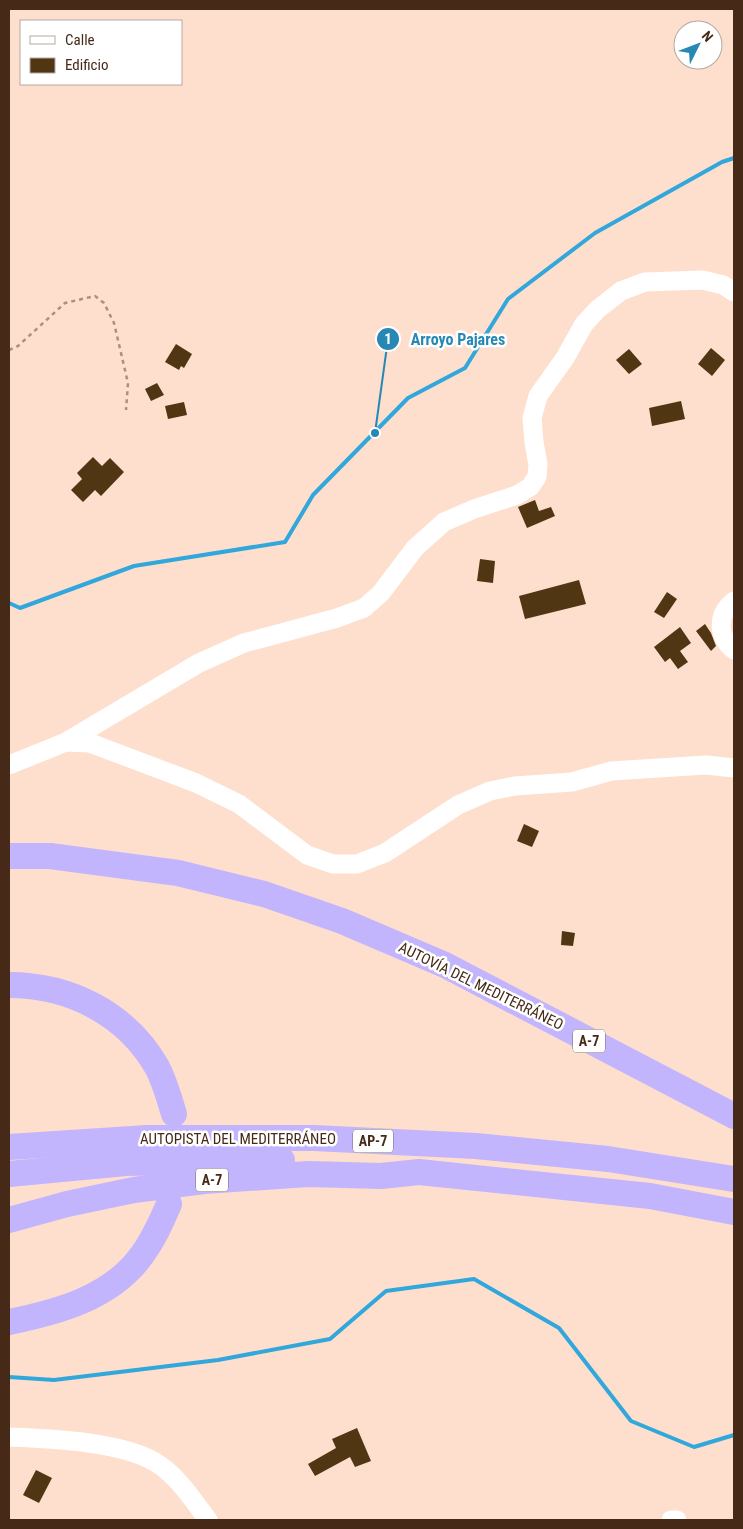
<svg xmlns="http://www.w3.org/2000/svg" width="743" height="1529" font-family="'Roboto Condensed',sans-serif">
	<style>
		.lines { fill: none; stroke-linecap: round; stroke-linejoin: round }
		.stream { stroke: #31a7db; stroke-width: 4 }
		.building { fill: #503612 }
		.path { stroke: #ad8f7d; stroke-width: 2.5; stroke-dasharray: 4 4; stroke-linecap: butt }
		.minor { stroke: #fff; stroke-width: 19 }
		.highway { stroke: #c2b5fd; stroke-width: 26 }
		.labels { text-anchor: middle; stroke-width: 5; stroke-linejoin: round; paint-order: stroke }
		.shield { fill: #fff; stroke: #7e695c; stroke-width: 1 }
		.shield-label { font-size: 14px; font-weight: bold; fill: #462916 }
		.street-label { font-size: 15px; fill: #462916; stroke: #fff }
		.leader { fill: none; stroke: #2788b3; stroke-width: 2 }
		.callout-dot { fill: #2788b3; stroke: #fff; stroke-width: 2 }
		.mark-label { font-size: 15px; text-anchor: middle; font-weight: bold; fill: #fff }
		.callout-label { font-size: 16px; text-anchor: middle; font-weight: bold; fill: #2788b3; stroke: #fff; stroke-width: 5; stroke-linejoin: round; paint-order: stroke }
	</style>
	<rect width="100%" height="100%" fill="#fedfcd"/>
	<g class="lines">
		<!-- stream -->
		<g class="stream">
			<path d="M9 603 20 608 134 566 285 542 313 495 408 398 465 368 508 299 595 233 722 162 734 158"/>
			<path d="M9 1377 54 1380 218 1360 330 1339 386 1291 474 1279 559 1328 631 1421 694 1447 734 1435"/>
		</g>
	</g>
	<!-- building -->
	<g class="building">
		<path d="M176 344 192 354 184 368 181 366 179 370 165 362Z"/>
		<path d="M711 348 725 360 712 376 698 364Z"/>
		<path d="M629 349 642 364 629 374 616 360Z"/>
		<path d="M157 383 164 395 151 401 145 389Z"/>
		<path d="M681 401 685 419 652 426 649 408Z"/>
		<path d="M184 402 187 415 168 419 165 406Z"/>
		<path d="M93 457 102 466 110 458 124 472 101 496 95 490 83 502 71 490 82 479 77 473Z"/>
		<path d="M535 500 539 511 551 507 555 516 527 528 518 507Z"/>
		<path d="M480 559 495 561 493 583 477 581Z"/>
		<path d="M579 580 586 604 525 619 519 596Z"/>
		<path d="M667 592 677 599 664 618 654 612Z"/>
		<path d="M705 624 711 633 716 646 711 651 696 631Z"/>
		<path d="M680 627 691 643 680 651 688 662 678 669 670 658 665 662 654 647Z"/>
		<path d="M524 824 539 831 532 847 517 841Z"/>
		<path d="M562 931 575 933 573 946 561 945Z"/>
		<path d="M357 1428 371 1461 355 1467 350 1457 315 1476 308 1464 336 1448 332 1439Z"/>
		<path d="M36 1470 52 1478 39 1503 23 1495Z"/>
	</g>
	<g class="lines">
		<!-- path -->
		<path class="path" d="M9 350 18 346 65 303 95 296 104 303 114 323 128 383 126 410"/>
		<!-- minor -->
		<g class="minor">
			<path d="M734 601C717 614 717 636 734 650"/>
			<path d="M66 742 90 743 196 783 239 804 307 855 333 864H357L385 853 458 805 490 791 515 786 572 782 611 771 706 765 734 768"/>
			<path d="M9 765 66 742 199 663 244 643 337 618 364 608 381 593 415 548 444 522 474 509 517 495 530 487 537 477 538 465 534 442 532 418 538 396 565 358 584 324 598 309 621 291 645 282 703 280 723 285 734 292"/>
			<path d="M9 1437C50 1439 119 1441 155 1462 177 1475 193 1500 208 1520"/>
			<path d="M671 1520H677"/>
		</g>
		<!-- highway -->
		<g class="highway">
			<path d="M9 856H50L178 873 264 894 342 921 445 965 734 1116"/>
			<path d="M9 985C69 985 126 1013 157 1067 165 1082 169 1098 174 1114"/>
			<path d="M9 1147 147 1138H314L476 1146 608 1159 734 1179"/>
			<path d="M9 1174 126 1163 282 1160"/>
			<path d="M9 1220 67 1204 134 1190 204 1181 308 1174 381 1176 419 1172 650 1196 734 1212"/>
			<path d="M9 1322C58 1312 111 1298 142 1255 154 1239 161 1222 169 1204"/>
		</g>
	</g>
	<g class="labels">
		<!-- shield labels -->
		<g class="shield">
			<rect x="573" y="1029.5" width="32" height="23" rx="4"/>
			<rect x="353" y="1129.5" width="40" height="23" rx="4"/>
			<rect x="196" y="1168.5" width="32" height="23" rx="4"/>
		</g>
		<g class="shield-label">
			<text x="589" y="1046">A-7</text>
			<text x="373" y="1146">AP-7</text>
			<text x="212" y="1185">A-7</text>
		</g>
		<!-- street labels -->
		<g class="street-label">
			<text transform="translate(481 986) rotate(26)" y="5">AUTOVÍA DEL MEDITERRÁNEO</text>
			<text x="238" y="1144">AUTOPISTA DEL MEDITERRÁNEO</text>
		</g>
	</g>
	<!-- callouts -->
	<path class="leader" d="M375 433L388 339"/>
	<g class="callout-dot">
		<circle cx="375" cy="433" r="5"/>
		<circle cx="388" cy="339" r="12"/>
	</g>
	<g class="mark-label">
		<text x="388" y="344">1</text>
	</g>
	<g class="callout-label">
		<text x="458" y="345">Arroyo Pajares</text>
	</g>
	<!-- border -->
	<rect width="743" height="1529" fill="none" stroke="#462916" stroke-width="20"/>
	<!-- legend -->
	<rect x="20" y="20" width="162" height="65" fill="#ffffff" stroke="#b5a9a2"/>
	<rect x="30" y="36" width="25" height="8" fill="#ffffff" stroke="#b5a9a2"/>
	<text x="65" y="45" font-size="15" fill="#462916">Calle</text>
	<rect x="30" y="58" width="25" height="15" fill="#503612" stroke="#b5a9a2"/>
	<text x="65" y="70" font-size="15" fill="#462916">Edificio</text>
	<!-- north arrow -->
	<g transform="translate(698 45) rotate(48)"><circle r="24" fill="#ffffff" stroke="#b5a9a2"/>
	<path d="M0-4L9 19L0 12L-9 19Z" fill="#2788b3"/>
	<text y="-8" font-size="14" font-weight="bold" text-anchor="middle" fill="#462916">N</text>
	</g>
</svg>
